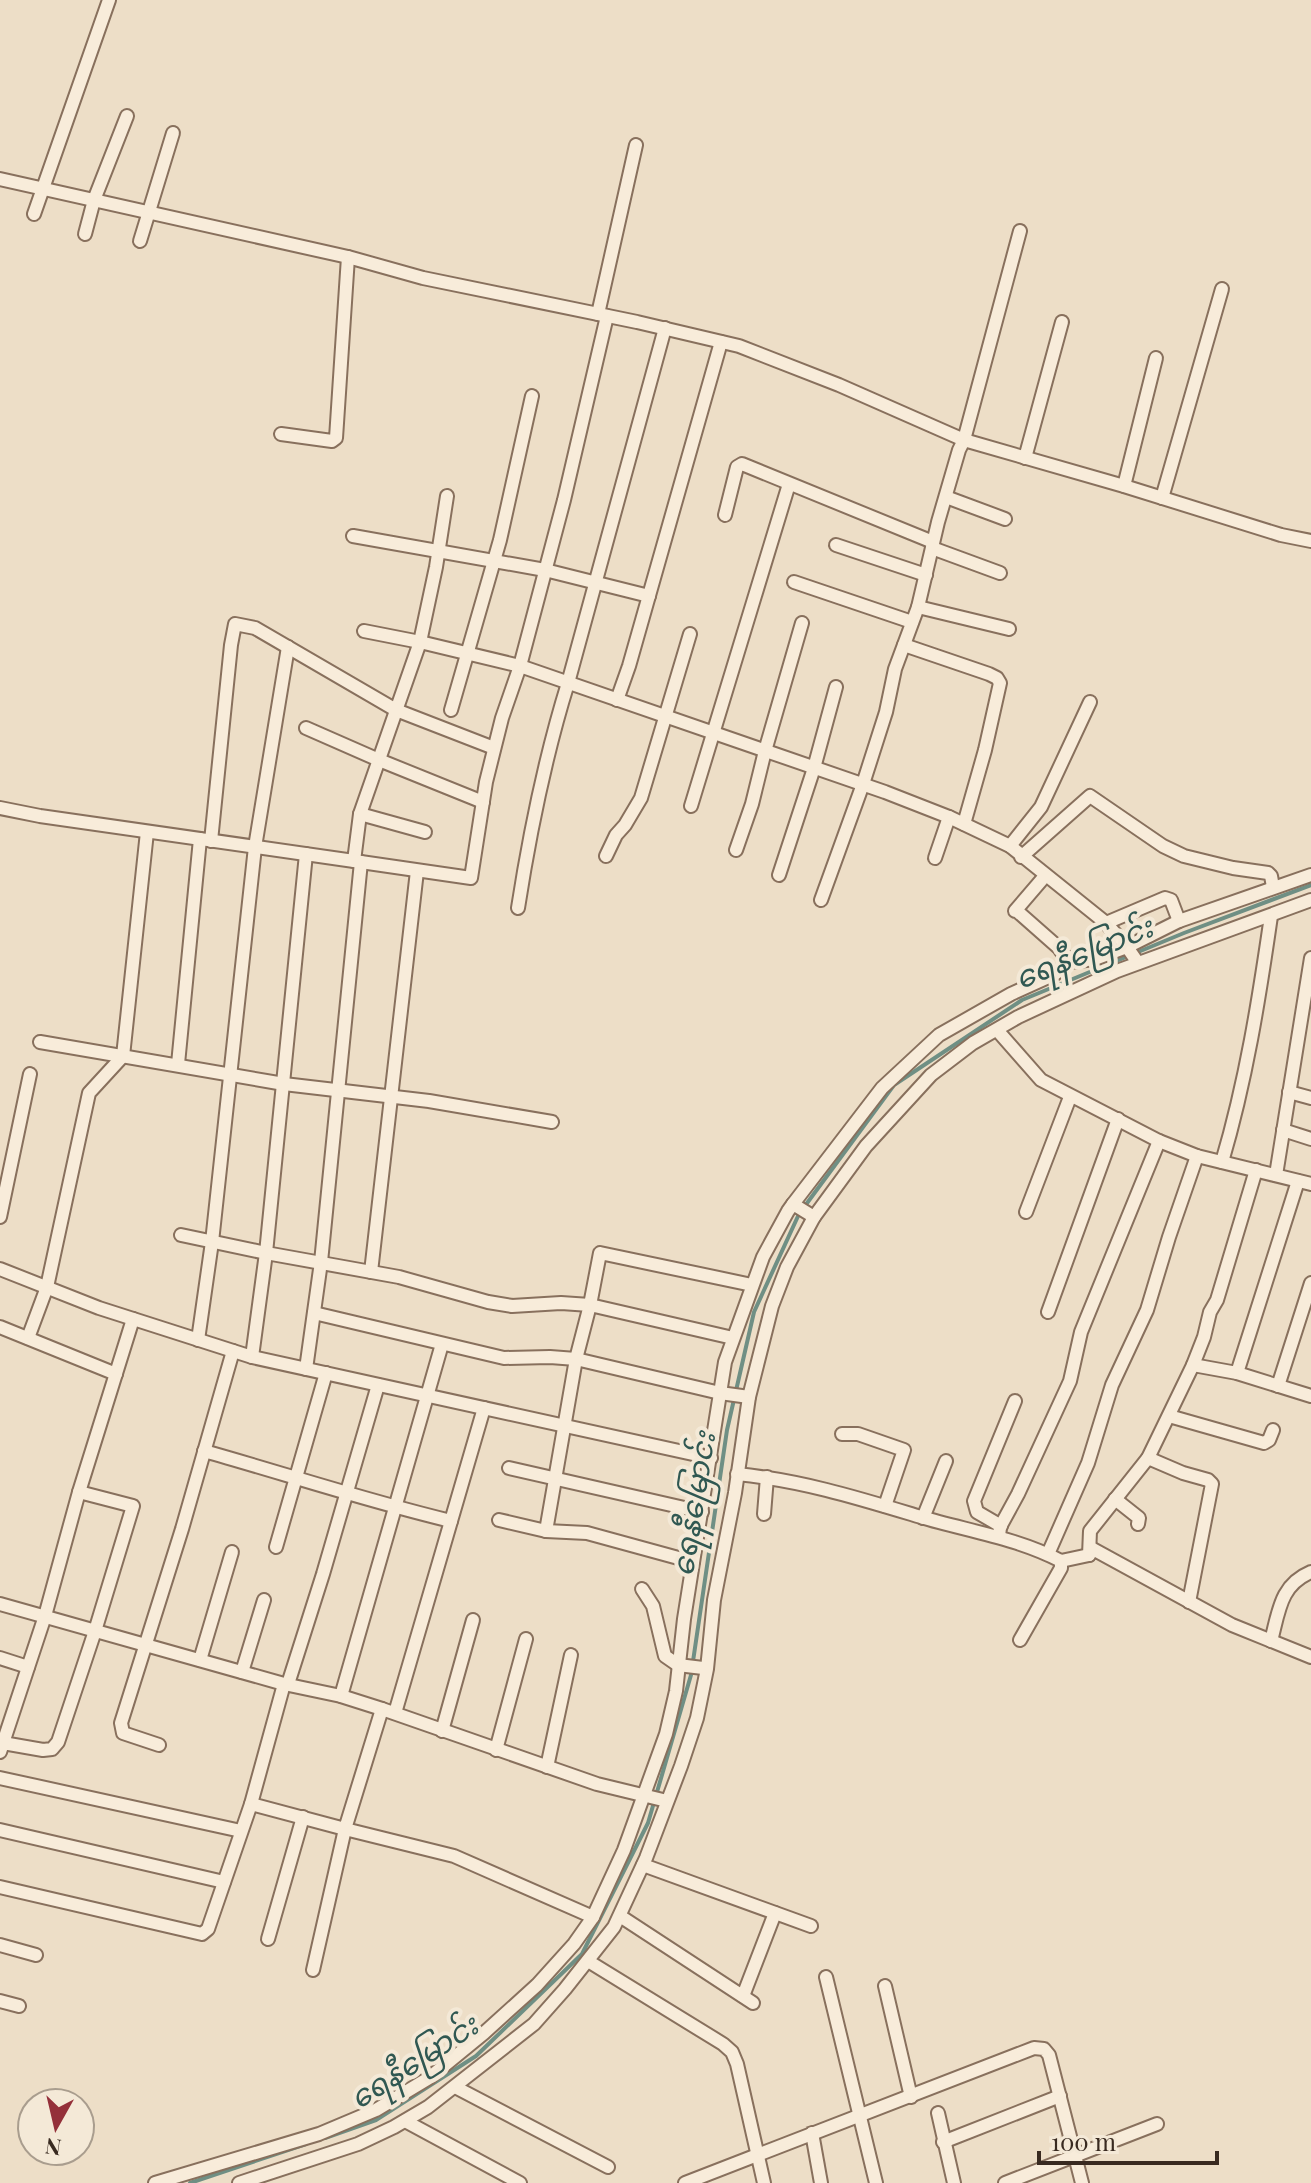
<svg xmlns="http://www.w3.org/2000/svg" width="1311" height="2183" font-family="'Playfair Display','Noto Sans Myanmar',serif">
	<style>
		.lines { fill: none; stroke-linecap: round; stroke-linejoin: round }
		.stream { stroke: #6f8f84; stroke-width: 4 }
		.street-casing { stroke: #88705d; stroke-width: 16 }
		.street { stroke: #f8ecda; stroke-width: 12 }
		.labels { text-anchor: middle; stroke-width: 8; stroke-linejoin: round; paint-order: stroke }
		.water-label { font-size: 30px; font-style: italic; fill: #305852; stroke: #f4e9d7 }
	</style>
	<rect width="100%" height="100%" fill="#eddec7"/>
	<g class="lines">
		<!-- stream -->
		<g class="stream">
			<path d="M325 2138 376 2120 476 2056 582 1954 648 1823 691 1675 727 1430 754 1312 799 1214 894 1085 1022 1000 1184 933 1311 885"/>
			<path d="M190 2183 306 2144"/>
		</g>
		<defs>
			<g id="street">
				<path d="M0 179 348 257"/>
				<path d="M34 214 109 0"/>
				<path d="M85 234 94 200 127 116"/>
				<path d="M140 241 173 133"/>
				<path d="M598 314 636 145"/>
				<path d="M281 434 332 441 336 438 348 257 423 278 637 322 739 346 839 385 964 440 1020 231"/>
				<path d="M1025 458 1062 322"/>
				<path d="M1124 486 1156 358"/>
				<path d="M946 497 1005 519"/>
				<path d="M1162 498 1222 289"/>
				<path d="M725 515 737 467 742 464 933 542"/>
				<path d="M353 536 545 570 649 596"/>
				<path d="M836 545 926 575"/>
				<path d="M932 548 1000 573"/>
				<path d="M794 582 912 622"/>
				<path d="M918 607 1009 629"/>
				<path d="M364 631 420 642 520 666 885 792 949 817 1010 846 1106 923 1127 947 1138 963"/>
				<path d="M904 645 989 674 997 678 1000 683 985 750 964 824"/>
				<path d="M617 700 629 666 721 342"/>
				<path d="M451 710 500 540 532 396"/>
				<path d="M306 728 379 760 483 802"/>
				<path d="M691 806 789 484"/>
				<path d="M0 808 40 816 354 861 360 814 420 642 436 567 447 496"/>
				<path d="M360 814 425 832"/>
				<path d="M211 841 231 645 235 624 255 628 396 710 494 748"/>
				<path d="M1010 846 1041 807 1090 702"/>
				<path d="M736 850 752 804 765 751 802 623"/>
				<path d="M606 856 616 835 625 825 641 798 690 634"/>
				<path d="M1021 857 1090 796 1163 846 1184 856 1233 868 1268 873 1271 876 1273 887"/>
				<path d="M935 858 949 817"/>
				<path d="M354 861 471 878 486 782 502 718 520 666 564 500 607 316"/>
				<path d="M779 875 814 768 836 687"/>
				<path d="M1045 876 1015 911H1017L1059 948 1069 962"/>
				<path d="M821 900 863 784 886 712 895 669 918 607 938 522 959 450 964 440 1124 486 1281 535 1311 541"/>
				<path d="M518 908C530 831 545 757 568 683L665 328"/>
				<path d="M1106 923 1165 898 1171 900 1179 921"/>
				<path d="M997 1030 1041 1080 1159 1141 1197 1156 1311 1184"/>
				<path d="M40 1042 284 1084 429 1101 552 1122"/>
				<path d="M178 1064 200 839"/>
				<path d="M1289 1092 1311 1098"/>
				<path d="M1283 1130 1311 1139"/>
				<path d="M1222 1162C1246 1081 1259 999 1271 916"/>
				<path d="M1276 1175 1311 958"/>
				<path d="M793 1204 882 1088 939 1035 1011 994 1055 974 1069 962 1095 959 1127 947 1179 921 1311 875"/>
				<path d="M1026 1212 1070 1097"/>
				<path d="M0 1217 30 1074"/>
				<path d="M181 1235 266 1253 399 1277 488 1302 512 1306 561 1303 590 1305 733 1338"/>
				<path d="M0 1269 99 1308 252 1357 711 1458"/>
				<path d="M371 1272 417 871"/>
				<path d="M1048 1312 1118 1119"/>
				<path d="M314 1313 504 1358 550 1357 576 1359 720 1393 749 1397"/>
				<path d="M0 1327 116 1374"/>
				<path d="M28 1338 47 1287 89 1093 123 1056 147 832"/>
				<path d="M198 1340 212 1242 255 847 288 647"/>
				<path d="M252 1357 266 1253 306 854"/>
				<path d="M1193 1365 1237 1373 1311 1396"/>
				<path d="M306 1369 321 1262 361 862"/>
				<path d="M1237 1373 1298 1181"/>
				<path d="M1278 1386 1311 1283"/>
				<path d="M1169 1416 1264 1443 1269 1440 1273 1430"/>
				<path d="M842 1434H858L904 1450 885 1506"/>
				<path d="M204 1451C286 1474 367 1501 451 1521"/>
				<path d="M1148 1458 1183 1473 1208 1480 1212 1484 1189 1602"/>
				<path d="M509 1468 702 1512"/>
				<path d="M737 1474C804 1481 858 1498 921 1517 968 1531 1017 1538 1061 1561L1089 1555 1091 1548 1232 1625 1311 1657"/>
				<path d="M79 1492 133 1319"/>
				<path d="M1115 1499 1139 1518 1138 1524"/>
				<path d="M764 1514 767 1477"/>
				<path d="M923 1518 946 1461"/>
				<path d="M499 1520 546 1531 587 1533 693 1562"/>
				<path d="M1001 1526 977 1512 974 1501 1015 1401"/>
				<path d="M546 1531 576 1359 590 1305 600 1253 752 1285"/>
				<path d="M999 1537 1000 1527 1018 1494 1070 1381 1081 1332 1159 1141"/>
				<path d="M276 1547 326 1373"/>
				<path d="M1048 1554 1088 1463 1112 1385 1147 1310 1169 1237 1197 1156"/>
				<path d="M1089 1555 1090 1531 1148 1458 1193 1365 1204 1337 1210 1312 1217 1300 1256 1170"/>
				<path d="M642 1589 653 1606 665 1656 678 1665 703 1668"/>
				<path d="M0 1604 284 1684 341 1696 382 1709 597 1784 667 1801"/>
				<path d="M1020 1640 1061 1568V1561"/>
				<path d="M1271 1641C1279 1611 1280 1585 1311 1572"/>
				<path d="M0 1658 28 1667"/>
				<path d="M200 1660 232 1552"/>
				<path d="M242 1672 264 1600"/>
				<path d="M284 1684 251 1804 345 1829 382 1709"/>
				<path d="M288 1684 323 1574 378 1385"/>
				<path d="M341 1696 442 1344"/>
				<path d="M395 1713 484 1408"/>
				<path d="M442 1731 473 1620"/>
				<path d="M159 1745 123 1733 121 1723 182 1529 233 1351"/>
				<path d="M496 1750 526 1639"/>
				<path d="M0 1752 3 1743 45 1616 79 1492 133 1506 95 1631 58 1742 52 1749 43 1750 3 1743"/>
				<path d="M547 1767 571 1655"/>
				<path d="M0 1778 241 1831"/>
				<path d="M0 1830 224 1882"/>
				<path d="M643 1865 811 1926"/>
				<path d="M0 1887 202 1934 208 1929 251 1804"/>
				<path d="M620 1916 753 2003"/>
				<path d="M268 1939 303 1817"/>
				<path d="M0 1945 36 1955"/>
				<path d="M588 1961 723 2044 732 2052 737 2064 764 2183"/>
				<path d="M313 1970 345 1829 454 1856 593 1917"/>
				<path d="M826 1977 876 2183"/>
				<path d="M885 1986 911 2097"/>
				<path d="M743 1996 775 1913"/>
				<path d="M0 2001 19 2006"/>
				<path d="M455 2087 608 2167"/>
				<path d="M938 2113 954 2183"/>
				<path d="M405 2121 520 2183"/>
				<path d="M812 2133 821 2183"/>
				<path d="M943 2142 1060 2096"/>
				<path d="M155 2183 319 2134 376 2110 429 2078 484 2033 537 1985 574 1944 593 1917 624 1850 666 1734 676 1691 684 1619 725 1362 763 1257 788 1211 793 1204 814 1217"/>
				<path d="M239 2183 358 2144 394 2127 428 2107 534 2024 565 1989 614 1927 646 1858 681 1766 697 1718 707 1669 714 1600 735 1493 749 1397 772 1306 787 1267 814 1217 866 1146 931 1075 973 1043 1018 1017 1117 971 1311 900"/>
				<path d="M685 2183 1034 2048 1044 2049 1049 2055 1082 2183"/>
				<path d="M1005 2183 1157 2124"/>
			</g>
		</defs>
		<!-- street casing -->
		<use href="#street" class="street-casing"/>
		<!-- street -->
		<use href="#street" class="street"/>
	</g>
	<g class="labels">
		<!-- water labels -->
		<g class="water-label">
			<text transform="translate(1084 953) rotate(-22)" y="10">ရေနီမြောင်း</text>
			<text transform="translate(694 1504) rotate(-81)" y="10">ရေနီမြောင်း</text>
			<text transform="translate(414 2062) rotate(-33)" y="10">ရေနီမြောင်း</text>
		</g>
	</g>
	<!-- north arrow -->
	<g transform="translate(56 2127) rotate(188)"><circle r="38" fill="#f4e9d7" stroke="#a99d8e" stroke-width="2"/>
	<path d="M0-6L14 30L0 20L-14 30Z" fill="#94303a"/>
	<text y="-12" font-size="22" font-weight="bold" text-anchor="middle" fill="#392a20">N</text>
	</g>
	<!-- scale -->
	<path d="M1039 2151v12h178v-12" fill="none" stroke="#392a20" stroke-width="4"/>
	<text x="1051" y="2151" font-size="24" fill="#392a20" stroke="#f4e9d7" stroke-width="6" paint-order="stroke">100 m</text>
</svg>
